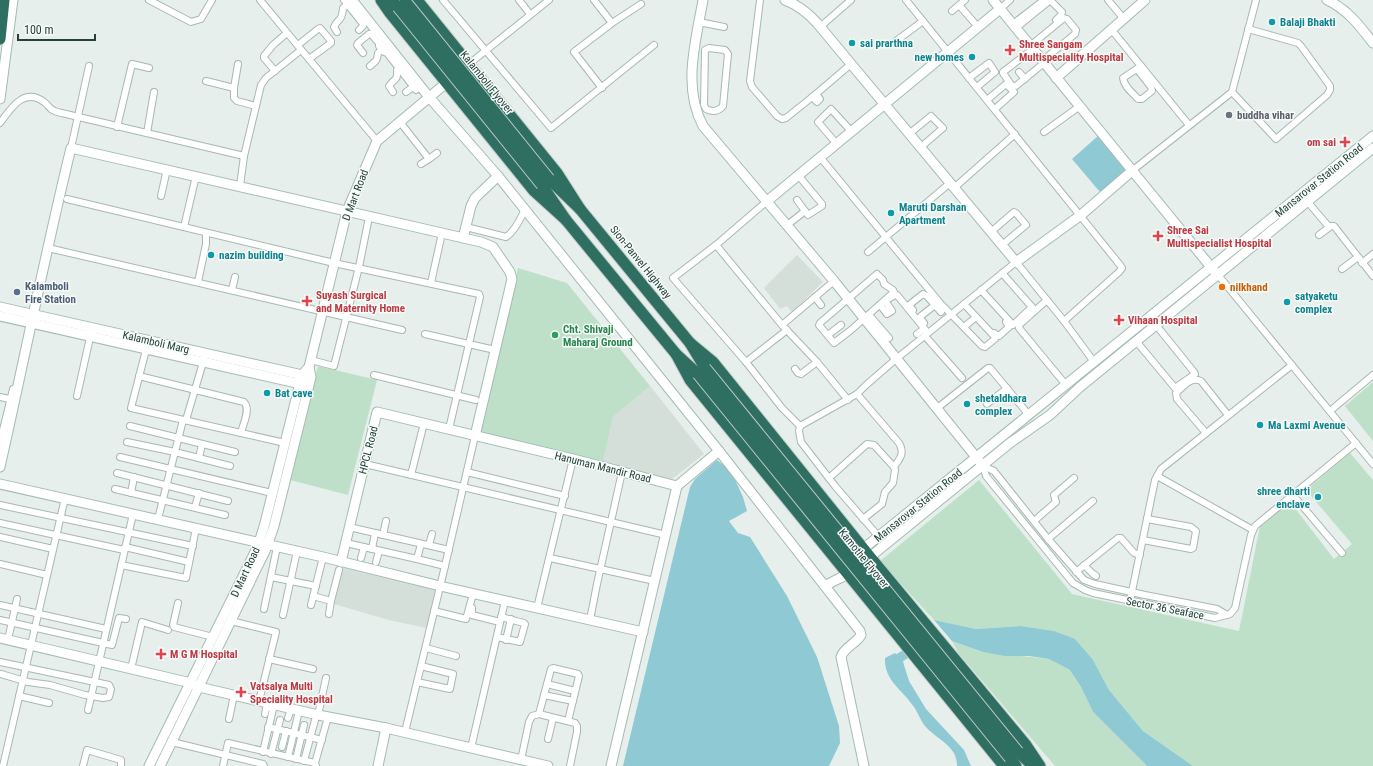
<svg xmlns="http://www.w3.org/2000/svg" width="1373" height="766" font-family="'Roboto Condensed',sans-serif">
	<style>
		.built { fill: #d4dfda }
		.green { fill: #bfe0c8 }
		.water { fill: #8ec9d4 }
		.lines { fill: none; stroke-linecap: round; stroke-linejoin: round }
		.river { stroke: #8ec9d4; stroke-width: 9 }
		.street-casing { stroke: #a8b8b2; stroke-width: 8 }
		.secondary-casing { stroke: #a4bbb3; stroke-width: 11 }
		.highway-casing { stroke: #c2cac8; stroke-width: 13 }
		.street { stroke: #fff; stroke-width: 6 }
		.secondary { stroke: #fff; stroke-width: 9 }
		.highway { stroke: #2f6f62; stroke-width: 11 }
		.highway-bridge-casing { stroke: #c2cac8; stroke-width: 13; stroke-linecap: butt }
		.highway-bridge { stroke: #2f6f62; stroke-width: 11 }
		.culture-dot { fill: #0f9aa8; stroke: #f7fbf9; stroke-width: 1.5 }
		.health-dot { fill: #e0444e; stroke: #f7fbf9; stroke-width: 1.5 }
		.worship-dot { fill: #6b7280; stroke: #f7fbf9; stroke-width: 1.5 }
		.food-dot { fill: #e8710a; stroke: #f7fbf9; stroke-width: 1.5 }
		.service-dot { fill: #5c6f8a; stroke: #f7fbf9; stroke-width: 1.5 }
		.leisure-dot { fill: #2e9e5b; stroke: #f7fbf9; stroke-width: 1.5 }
		.labels { text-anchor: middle; stroke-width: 3; stroke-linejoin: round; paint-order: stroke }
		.culture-label { font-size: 11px; font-weight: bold; fill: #0d838f; stroke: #f7fbf9; text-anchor: start }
		.health-label { font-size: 11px; font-weight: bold; fill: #be3a42; stroke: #f7fbf9; text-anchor: start }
		.street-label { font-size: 11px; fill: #24423a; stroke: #f7fbf9 }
		.worship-label { font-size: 11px; font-weight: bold; fill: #5b616d; stroke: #f7fbf9; text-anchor: start }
		.service-label { font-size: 11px; font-weight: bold; fill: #4e5e75; stroke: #f7fbf9; text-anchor: start }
		.food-label { font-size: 11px; font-weight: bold; fill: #c56008; stroke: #f7fbf9; text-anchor: start }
		.leisure-label { font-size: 11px; font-weight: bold; fill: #27864d; stroke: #f7fbf9; text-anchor: start }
	</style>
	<rect width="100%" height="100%" fill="#e6efeb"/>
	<!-- built -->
	<g class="built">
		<path d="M797 255 823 282 792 312 787 306 780 309 764 288Z"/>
		<path d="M650 386 704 454 672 479 603 462 613 417Z"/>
		<path d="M343 567 436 590 426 628 389 620 334 604Z"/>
	</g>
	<!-- green -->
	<g class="green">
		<path d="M518 268 567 283 650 386 613 417 603 462 479 433Z"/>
		<path d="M318 366 377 380 348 495 290 480Z"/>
		<path d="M1373 382V441L1345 406Z"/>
		<path d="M1350 453 1373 480V766H1193L1143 731 1109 690 1093 660 1054 631 1021 626 976 629 934 620 880 561 979 480 1072 594 1239 631 1260 526 1288 499 1334 559 1352 544 1306 490Z"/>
		<path d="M952 641 983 652 1049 659 1070 670 1081 687 1093 712 1147 766H1055L959 654Z"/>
	</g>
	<!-- water -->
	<g class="water">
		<path d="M1098 136 1127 170 1100 192 1072 159Z"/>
		<path d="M717 460 731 471 743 497 747 511 729 521 738 533 750 537 787 596 817 657 839 726 840 743 829 766H623L690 487 695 479Z"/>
		<path d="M934 620 976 629 1021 626 1054 631 1075 639 1093 660 1109 690 1143 731 1193 766H1147L1093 712 1081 687 1070 670 1049 659 1029 656H1005L983 652 952 641Z"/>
		<path d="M895 653 903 662 909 681 926 709 964 750 971 766H957C958 746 936 739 925 726 921 721 918 713 914 707 903 690 884 681 885 658Z"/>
	</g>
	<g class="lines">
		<!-- river -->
		<path class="river" d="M898 670 899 658 916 648"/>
		<defs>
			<g id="street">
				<path d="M149 0 191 22 201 19 212 0"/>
				<path d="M260 0 377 141"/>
				<path d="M344 0 363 24V26L359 30"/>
				<path d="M443 0 551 128 654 45"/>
				<path d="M519 0 530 14"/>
				<path d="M594 0 612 23 574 52 602 88"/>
				<path d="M760 0 750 81 752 87 777 116 782 119 786 118 816 94 851 64"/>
				<path d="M906 0 1120 265 1122 268 1119 272 1064 321"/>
				<path d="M1108 0 1124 19"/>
				<path d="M959 5 978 27"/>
				<path d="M1000 9 1010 0"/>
				<path d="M952 11 965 0"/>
				<path d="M699 22 724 27"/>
				<path d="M612 23 641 4"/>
				<path d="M1013 24 1044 0"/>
				<path d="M820 27 851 0"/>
				<path d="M1016 28 1048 2 1051 1 1062 12 1061 15 1056 20"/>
				<path d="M1111 29 1189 125"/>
				<path d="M337 32 334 27C338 18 342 22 343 8L353 1"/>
				<path d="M896 41 923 21"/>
				<path d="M298 45 318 29 320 28 331 41V43L309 59"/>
				<path d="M1030 46 1064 18 1067 19 1076 30 1075 34 1042 61"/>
				<path d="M709 48 725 50 728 54 723 106C718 112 712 112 706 109L704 105 705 50Z"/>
				<path d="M1033 49 1003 72V73L1012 86H1016L1044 63"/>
				<path d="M363 53 357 45 358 43 369 34H371L379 43V46L384 52 387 53 416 90"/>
				<path d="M469 64 549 0"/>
				<path d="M370 66C376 61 377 61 378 53L384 48"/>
				<path d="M1137 69 1151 87 1152 91 1142 99H1138C1133 93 1124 87 1123 78L1141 66"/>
				<path d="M275 71 264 58V56L273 45 287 33"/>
				<path d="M1019 72 1025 79"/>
				<path d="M969 78 989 63 995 72 977 87"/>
				<path d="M206 81 234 88V98L237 101 256 106"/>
				<path d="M234 88 238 64"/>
				<path d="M393 92 389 86C394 78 398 82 397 70L400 68"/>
				<path d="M406 92 413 87"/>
				<path d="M1232 92 1276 139 1327 95 1330 90V86L1301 46 1298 43 1248 29"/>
				<path d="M812 97 817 102 820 99 816 94"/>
				<path d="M987 100 1006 84 1014 92 995 109"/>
				<path d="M400 122 429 159 421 164"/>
				<path d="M0 123C11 108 24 87 44 102 47 104 49 107 51 109 55 112 61 113 66 114L244 156"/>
				<path d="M117 127 132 64 149 68"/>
				<path d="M1044 132 1080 106"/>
				<path d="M147 133 154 92"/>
				<path d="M909 134 931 116 943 128 921 147"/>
				<path d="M836 143 818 122 831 109 851 131"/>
				<path d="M71 148 89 66"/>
				<path d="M820 157 940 303 982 346 985 347 995 339V337L964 304"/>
				<path d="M429 159 437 153"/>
				<path d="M1133 170 1232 92 1256 0"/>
				<path d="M240 186 244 156 261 85 266 78 301 50"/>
				<path d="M954 188 1015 134"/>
				<path d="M161 196 167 169"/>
				<path d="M67 199 334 263 479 294 480 297 449 429"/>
				<path d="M797 200 808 215 822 206V204L798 175"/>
				<path d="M1307 201 1329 227"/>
				<path d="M766 202 716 245 673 278 746 362 782 408 800 426"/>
				<path d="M786 226 805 211"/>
				<path d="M184 227 196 176"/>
				<path d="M466 227 506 237C514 232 521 218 525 209"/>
				<path d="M991 232 1014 212 1016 213 1026 225 1002 245"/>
				<path d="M1319 235 1331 226H1334L1373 276"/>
				<path d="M716 245 782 325 817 362 848 400"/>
				<path d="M48 248 402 330"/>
				<path d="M868 252 950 183"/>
				<path d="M1362 263 1373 254"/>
				<path d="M1342 269 1358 257"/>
				<path d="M877 274 883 280 884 284 893 290 894 292 851 330 834 343 819 325 820 323Z"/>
				<path d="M1218 275 1373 464"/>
				<path d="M198 282 206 244V233"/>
				<path d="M431 283 442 233"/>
				<path d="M232 290 235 277"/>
				<path d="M981 290 1013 325 1032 307 1002 273"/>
				<path d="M815 297 821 305"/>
				<path d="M890 298 895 295H897L928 333"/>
				<path d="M1047 300 1019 325V328L1066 385"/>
				<path d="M881 306 887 314 892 311 886 302"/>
				<path d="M913 310 909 305 923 294 927 296 941 312"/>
				<path d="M870 316 889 338"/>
				<path d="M924 323 920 318 921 316 935 305H937"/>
				<path d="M782 325 834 281"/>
				<path d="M964 327 976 317"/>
				<path d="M994 333 999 336 1009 327 1006 322"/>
				<path d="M425 334 495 350"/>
				<path d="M917 334 924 329"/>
				<path d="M828 335 841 325"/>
				<path d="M925 336 962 378"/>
				<path d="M1136 341 1175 388 1195 374 1194 372 1156 325"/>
				<path d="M147 346 131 408 285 443"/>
				<path d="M311 360 334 366 359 267 369 217"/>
				<path d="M746 362 787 330"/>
				<path d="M795 369 798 373 801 374 817 362"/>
				<path d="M374 375 476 400"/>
				<path d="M139 376 244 402C251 409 243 424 241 433"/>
				<path d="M857 394 899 443C905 454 900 458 894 467"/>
				<path d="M77 396 91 333"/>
				<path d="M0 397 14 400"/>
				<path d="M987 404 1007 388"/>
				<path d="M936 409 988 368H990L1029 415"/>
				<path d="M1330 411 1373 375"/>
				<path d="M186 420 204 359"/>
				<path d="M130 426 235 452"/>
				<path d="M1206 433 1177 399 1176 393C1183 387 1191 376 1201 381L1228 415"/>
				<path d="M0 442 13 389"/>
				<path d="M127 442 175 452 230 466"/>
				<path d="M120 457 272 493"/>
				<path d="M199 458 202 444"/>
				<path d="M365 464 666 535"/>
				<path d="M983 466 986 476 1073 583 1085 590 1093 593 1215 618 1230 614 1235 608 1251 535 1255 526 1356 443"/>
				<path d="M983 466 994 471 1048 539 1084 580 1095 584 1145 595 1217 609 1227 615"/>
				<path d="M467 472 565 496"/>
				<path d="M117 473 228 501"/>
				<path d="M411 475 424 423"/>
				<path d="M1157 476 1253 530"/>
				<path d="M829 478 867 444 874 445 894 467 895 470 893 483 885 492 882 504 863 519"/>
				<path d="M115 489 225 515"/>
				<path d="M131 493 134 477"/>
				<path d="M1293 495 1342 553"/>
				<path d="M0 505 193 546"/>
				<path d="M195 507 199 493"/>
				<path d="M158 519 183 420"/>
				<path d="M1034 521 1056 502 1054 495 1074 478"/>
				<path d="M0 523 124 550"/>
				<path d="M349 527 449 550"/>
				<path d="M383 535 386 521"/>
				<path d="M0 537 53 549"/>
				<path d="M879 537 835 486 801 442 799 431 800 426 857 394 865 386 896 359 1016 262 1064 321 1094 362"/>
				<path d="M1048 539 1093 501"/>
				<path d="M1143 540 1191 549 1193 548 1196 531 1191 527 1147 519"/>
				<path d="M346 543 417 559 421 544"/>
				<path d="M429 545 432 534"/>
				<path d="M125 547 189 562"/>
				<path d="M372 549 375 533"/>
				<path d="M361 558 364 547"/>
				<path d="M550 558 655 581"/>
				<path d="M417 559 445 566"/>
				<path d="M376 562 379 551"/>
				<path d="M0 564 47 575"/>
				<path d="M121 565 186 578 196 528"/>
				<path d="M1084 565 1092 573 1096 576"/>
				<path d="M1076 572 1118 538H1121L1134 553 1140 555"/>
				<path d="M271 577 316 586"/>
				<path d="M313 596 331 601 329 614"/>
				<path d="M331 601 339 570"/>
				<path d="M1130 601 1155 480 1161 469 1292 365"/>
				<path d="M178 603 173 625 174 627 213 637"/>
				<path d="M0 605 106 629"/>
				<path d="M311 605 323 557"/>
				<path d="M472 608V615L500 622"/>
				<path d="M537 608 573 459"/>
				<path d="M264 609 277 547"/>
				<path d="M434 611 466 619 473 594"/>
				<path d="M283 615 297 551"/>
				<path d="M0 620 112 645 119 618 126 619"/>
				<path d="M590 620 597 584 622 472"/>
				<path d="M231 621 276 632 259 701"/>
				<path d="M9 635 17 599"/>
				<path d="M497 637 520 642 525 624 524 623 501 617"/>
				<path d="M506 640 511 619"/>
				<path d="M426 648 456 656"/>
				<path d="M269 659 313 669"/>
				<path d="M0 662 109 685 111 689 109 697 103 698 85 695 50 685 28 682 1 674"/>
				<path d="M131 669 142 622 168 630"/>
				<path d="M417 682 450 689 453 674 421 666"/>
				<path d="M547 684 575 691"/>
				<path d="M544 695 573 701"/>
				<path d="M19 696 49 703"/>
				<path d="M88 710 133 514"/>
				<path d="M265 714 267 703"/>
				<path d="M539 714 551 669 553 668 578 674 579 676 568 721"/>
				<path d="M318 715 326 678"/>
				<path d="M288 718 291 709"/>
				<path d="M229 719 234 695"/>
				<path d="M268 727 322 740"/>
				<path d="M405 732 445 566 475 436"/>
				<path d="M548 739 553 718"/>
				<path d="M172 742 263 764 264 766"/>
				<path d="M282 747 286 731"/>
				<path d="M471 748 505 601"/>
				<path d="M263 752 273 709 267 707"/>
				<path d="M271 754 280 720"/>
				<path d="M288 757 299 711"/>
				<path d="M296 759 304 725"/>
				<path d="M521 760 529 722 532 716 539 714 575 723 577 726V732L570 766"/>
				<path d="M304 761 315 720"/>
				<path d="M3 766 65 498"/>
				<path d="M83 766 87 750 121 760V766"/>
				<path d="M223 766 228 743 315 763"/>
				<path d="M316 766 315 763 328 717"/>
			</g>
			<g id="secondary">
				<path d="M352 0 429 97 498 176 719 451 860 631 861 635C856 644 844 647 841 657L864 766"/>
				<path d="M703 0C696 40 682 87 703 126L834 281 980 462"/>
				<path d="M785 0C798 5 808 13 817 23L1016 262 1081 215 1133 170"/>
				<path d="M993 0 1215 272"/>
				<path d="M1327 0C1347 9 1360 26 1373 43"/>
				<path d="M1056 78 1145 0"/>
				<path d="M0 99 13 0"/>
				<path d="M766 202 1000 9"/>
				<path d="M463 238 471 206 475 198 498 176"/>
				<path d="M0 307 307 376"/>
				<path d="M0 316 305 385"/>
				<path d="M0 467C24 361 45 254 71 148L481 242 493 247 510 272 512 279 475 436"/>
				<path d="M0 484 323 557 440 586 643 632"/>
				<path d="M677 486 719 451"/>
				<path d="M858 553 1373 136"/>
				<path d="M865 561 1010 443 1050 415 1080 387 1373 148"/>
				<path d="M341 562 377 412 573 459 677 486"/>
				<path d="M825 586C834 580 845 577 853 570"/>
				<path d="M0 638 191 683 199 687 318 715 386 728 548 766"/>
				<path d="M149 766 258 546 265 523 302 375 309 367 347 211 377 141 451 79"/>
				<path d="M160 766 266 549 274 526 311 377 309 367"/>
				<path d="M378 766 386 728"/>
				<path d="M611 766 677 486"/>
			</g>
			<g id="highway">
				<path d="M381 0 390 13 534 191 566 220"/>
				<path d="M391 0 398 7"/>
				<path d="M417 0 557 173 580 209"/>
				<path d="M0 39 4 0"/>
				<path d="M549 179 580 209 690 343 705 368"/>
				<path d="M542 185 566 220 676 354 698 374"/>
				<path d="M690 343 713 362 870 557 1026 745 1040 766"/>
				<path d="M676 354 690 380 1004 766"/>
				<path d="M1018 752 1033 766"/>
				<path d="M1010 758 1016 766"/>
			</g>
		</defs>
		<!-- street casing -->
		<use href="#street" class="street-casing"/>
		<!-- secondary casing -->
		<use href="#secondary" class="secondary-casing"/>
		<!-- highway casing -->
		<use href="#highway" class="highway-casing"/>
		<!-- street -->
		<use href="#street" class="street"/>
		<!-- secondary -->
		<use href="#secondary" class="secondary"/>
		<!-- highway -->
		<use href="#highway" class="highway"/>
		<defs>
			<g id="highway-bridge">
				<path d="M405 1 549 179"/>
				<path d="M398 7 542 185"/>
				<path d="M705 368 1018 752"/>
				<path d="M698 374 1010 758"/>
			</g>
		</defs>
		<!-- highway-bridge casing -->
		<use href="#highway-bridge" class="highway-bridge-casing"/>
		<!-- highway-bridge -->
		<use href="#highway-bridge" class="highway-bridge"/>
	</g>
	<!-- markers -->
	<g class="culture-dot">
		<circle cx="1272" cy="22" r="4"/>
		<circle cx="852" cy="43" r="4"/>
		<circle cx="972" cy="57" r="4"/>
		<circle cx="891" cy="213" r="4"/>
		<circle cx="211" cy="255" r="4"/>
		<circle cx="1287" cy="302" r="4"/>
		<circle cx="267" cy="393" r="4"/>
		<circle cx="967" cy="404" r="4"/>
		<circle cx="1260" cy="425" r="4"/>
		<circle cx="1318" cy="497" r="4"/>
	</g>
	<g class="health-dot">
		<path d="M1008 44h4v4h4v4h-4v4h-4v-4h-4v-4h4z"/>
		<path d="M1343 136h4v4h4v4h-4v4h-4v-4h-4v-4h4z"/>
		<path d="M1156 230h4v4h4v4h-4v4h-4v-4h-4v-4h4z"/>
		<path d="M305 295h4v4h4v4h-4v4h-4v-4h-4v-4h4z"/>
		<path d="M1117 314h4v4h4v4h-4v4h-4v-4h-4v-4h4z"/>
		<path d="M159 648h4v4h4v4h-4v4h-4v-4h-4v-4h4z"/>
		<path d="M239 686h4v4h4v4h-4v4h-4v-4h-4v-4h4z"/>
	</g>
	<circle class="worship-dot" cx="1229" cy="115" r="4"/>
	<circle class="food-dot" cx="1222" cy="287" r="4"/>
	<circle class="service-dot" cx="17" cy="292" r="4"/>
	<circle class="leisure-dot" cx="555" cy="335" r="4"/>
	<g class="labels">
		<!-- culture labels -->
		<g class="culture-label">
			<text x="1280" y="26">Balaji Bhakti</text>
			<text x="860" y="47">sai prarthna</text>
			<text x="964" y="61" text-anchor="end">new homes</text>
			<text x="899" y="211">Maruti Darshan<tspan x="899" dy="13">Apartment</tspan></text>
			<text x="219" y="259">nazim building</text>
			<text x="1295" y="300">satyaketu<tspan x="1295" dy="13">complex</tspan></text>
			<text x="275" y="397">Bat cave</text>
			<text x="975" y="402">shetaldhara<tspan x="975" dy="13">complex</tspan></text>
			<text x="1268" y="429">Ma Laxmi Avenue</text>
			<text x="1310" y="495" text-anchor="end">shree dharti<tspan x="1310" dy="13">enclave</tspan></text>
		</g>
		<!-- health labels -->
		<g class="health-label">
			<text x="1019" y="48">Shree Sangam<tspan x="1019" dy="13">Multispeciality Hospital</tspan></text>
			<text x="1336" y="146" text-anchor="end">om sai</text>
			<text x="1167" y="234">Shree Sai<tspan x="1167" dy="13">Multispecialist Hospital</tspan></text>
			<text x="316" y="299">Suyash Surgical<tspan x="316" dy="13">and Maternity Home</tspan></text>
			<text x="1128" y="324">Vihaan Hospital</text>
			<text x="170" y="658">M G M Hospital</text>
			<text x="250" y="690">Vatsalya Multi<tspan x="250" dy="13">Speciality Hospital</tspan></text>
		</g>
		<!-- street labels -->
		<g class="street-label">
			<text transform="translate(487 82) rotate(51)" y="4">Kalamboli Flyover</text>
			<text transform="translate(1319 180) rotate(-39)" y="4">Mansarovar Station Road</text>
			<text transform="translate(355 195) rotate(-69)" y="4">D Mart Road</text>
			<text transform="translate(641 262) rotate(51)" y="4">Sion-Panvel Highway</text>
			<text transform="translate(156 342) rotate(13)" y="4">Kalamboli Marg</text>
			<text transform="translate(368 450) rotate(-76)" y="4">HPCL Road</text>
			<text transform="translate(603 467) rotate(14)" y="4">Hanuman Mandir Road</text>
			<text transform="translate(918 505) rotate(-39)" y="4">Mansarovar Station Road</text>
			<text transform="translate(864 558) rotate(51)" y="4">Kamothe Flyover</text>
			<text transform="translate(245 572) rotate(-65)" y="4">D Mart Road</text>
			<text transform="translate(1165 608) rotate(11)" y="4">Sector 36 Seaface</text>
		</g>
		<!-- worship labels -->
		<g class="worship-label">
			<text x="1237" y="119">buddha vihar</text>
		</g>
		<!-- service labels -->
		<g class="service-label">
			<text x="25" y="290">Kalamboli<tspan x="25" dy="13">Fire Station</tspan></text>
		</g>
		<!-- food labels -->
		<g class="food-label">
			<text x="1230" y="291">nilkhand</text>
		</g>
		<!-- leisure labels -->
		<g class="leisure-label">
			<text x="563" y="333">Cht. Shivaji<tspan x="563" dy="13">Maharaj Ground</tspan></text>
		</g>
	</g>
	<!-- scale -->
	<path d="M18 34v6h77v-6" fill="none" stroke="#24423a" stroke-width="2"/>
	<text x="24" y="34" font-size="12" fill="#24423a" stroke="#f7fbf9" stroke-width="3" paint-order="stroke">100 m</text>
</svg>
